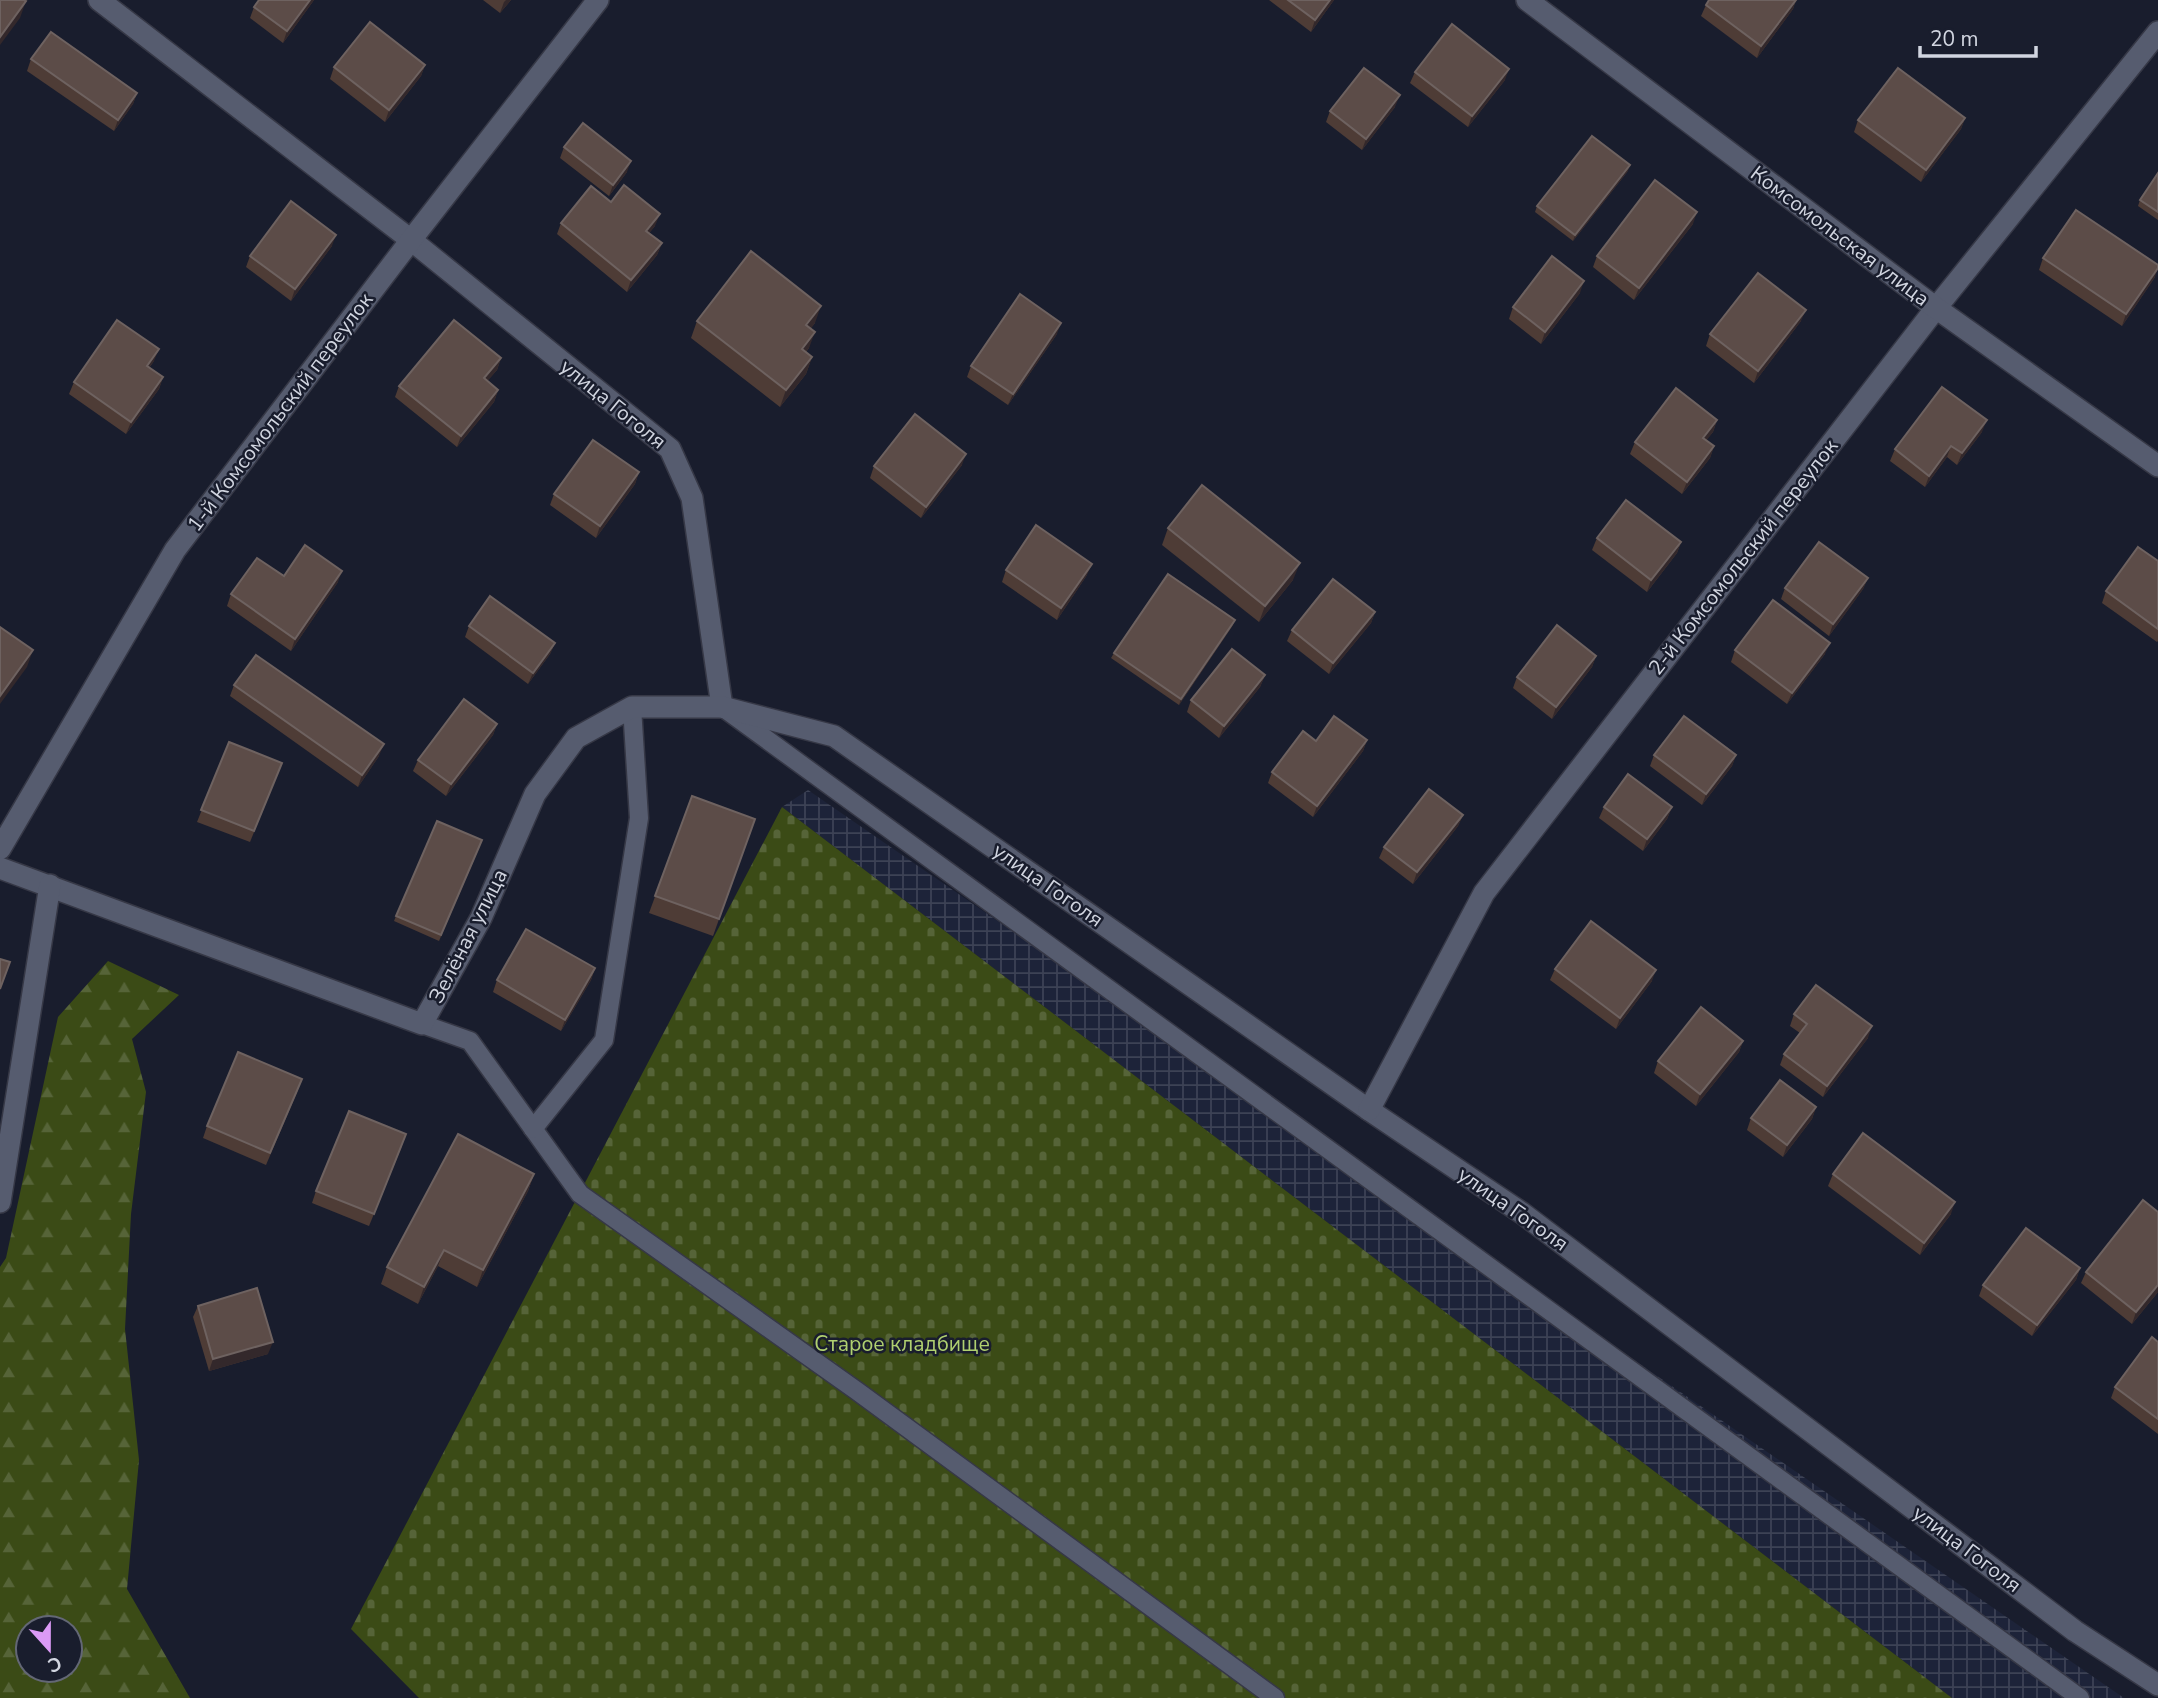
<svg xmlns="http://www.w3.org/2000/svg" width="2158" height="1698" font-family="'Nunito Sans',sans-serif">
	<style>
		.industrial { fill: url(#industrial-grid) }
		.forest { fill: url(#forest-firs); fill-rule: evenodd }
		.cemetery { fill: url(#cemetery-stones) }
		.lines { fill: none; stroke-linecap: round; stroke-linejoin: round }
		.service-casing { stroke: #363846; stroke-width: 21 }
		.minor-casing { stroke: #363846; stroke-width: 24 }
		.tertiary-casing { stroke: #363846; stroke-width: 24 }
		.service { stroke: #565c6f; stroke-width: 18 }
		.minor { stroke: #565c6f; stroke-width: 21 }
		.tertiary { stroke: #565c6f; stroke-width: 21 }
		.wall { fill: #4e3c36 }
		.shaded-wall { fill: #33282b }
		.building { fill: #5c4c48; stroke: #6e6260; stroke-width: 2 }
		.labels { text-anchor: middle; stroke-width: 5; stroke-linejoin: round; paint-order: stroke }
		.street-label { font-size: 21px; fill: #d1d5e0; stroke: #191d2d }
		.park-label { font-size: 21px; fill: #b0d070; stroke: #191d2d }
	</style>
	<defs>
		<pattern id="industrial-grid" width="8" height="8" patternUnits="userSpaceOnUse" patternTransform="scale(1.75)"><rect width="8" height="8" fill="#1d2339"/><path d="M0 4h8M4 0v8" fill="none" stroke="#3d4255"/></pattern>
		<pattern id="forest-firs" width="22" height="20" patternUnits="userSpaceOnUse" patternTransform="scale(1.75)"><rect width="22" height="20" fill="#3b4b16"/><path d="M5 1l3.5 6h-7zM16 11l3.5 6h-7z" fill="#566438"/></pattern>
		<pattern id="cemetery-stones" width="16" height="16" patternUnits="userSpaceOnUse" patternTransform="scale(1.75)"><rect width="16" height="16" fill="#3b4b16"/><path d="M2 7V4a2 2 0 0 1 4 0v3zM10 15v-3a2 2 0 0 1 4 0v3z" fill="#566438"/></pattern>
	</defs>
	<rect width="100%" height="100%" fill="#191d2d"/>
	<!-- industrial -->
	<path class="industrial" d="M808 790 2124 1698H1952L782 807Z"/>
	<!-- forest -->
	<path class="forest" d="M108 961 179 995 132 1039 146 1092 131 1214 125 1329 139 1460 127 1589 190 1698H0V1267L6 1258 58 1017ZM28 1628H70V1670H28Z"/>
	<!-- cemetery -->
	<path class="cemetery" d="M782 807 1952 1698H419L351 1629Z"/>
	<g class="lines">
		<defs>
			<g id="service">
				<path d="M725 709 2080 1698"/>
				<path d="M422 1024 470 1041 580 1194 857 1391 1275 1698"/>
				<path d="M533 1129 604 1040 639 818 632 707"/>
			</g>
			<g id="minor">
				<path d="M99 0 411 240 670 449 692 498 722 707"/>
				<path d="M0 849 175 550 411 240 598 0"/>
				<path d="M0 868 422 1024 481 918 535 794 576 738 632 707H722L834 736 1369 1110 1522 1213 2075 1631 2158 1685"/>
				<path d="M1369 1110 1484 893 1936 308 2158 32"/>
				<path d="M0 1202 50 885"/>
			</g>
			<path id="tertiary" d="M1527 0 1936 308 2158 466"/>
		</defs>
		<!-- service casing -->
		<use href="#service" class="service-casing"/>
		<!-- minor casing -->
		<use href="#minor" class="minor-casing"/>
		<!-- tertiary casing -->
		<use href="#tertiary" class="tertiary-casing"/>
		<!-- service -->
		<use href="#service" class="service"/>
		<!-- minor -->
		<use href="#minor" class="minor"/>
		<!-- tertiary -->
		<use href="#tertiary" class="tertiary"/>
	</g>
	<!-- wall -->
	<g class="wall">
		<path d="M314 0 283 43 250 18 254 7Z"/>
		<path d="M483 0H511L500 13Z"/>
		<path d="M1269 0H1334L1311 32Z"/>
		<path d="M1709 0H1796L1793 9 1757 58 1701 16 1706 5Z"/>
		<path d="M31 59 137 93 133 104 114 131 27 71Z"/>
		<path d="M425 65 421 76 385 122 330 79 334 67Z"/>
		<path d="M1415 72 1505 80 1468 127 1410 83Z"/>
		<path d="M1395 107 1362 150 1326 122 1330 111Z"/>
		<path d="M1965 118 1961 129 1921 182 1854 132 1858 120Z"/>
		<path d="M564 147 627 172 609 196 560 158Z"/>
		<path d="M1628 171 1573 241 1535 212 1537 206Z"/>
		<path d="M2158 173V220L2138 206 2140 200Z"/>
		<path d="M611 202 655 226 649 233 662 243 657 255 627 292 557 234 561 223Z"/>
		<path d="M1693 224 1634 300 1593 267 1597 256Z"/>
		<path d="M332 246 291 301 246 267 250 256Z"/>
		<path d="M2043 258 2155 277 2122 326 2039 270Z"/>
		<path d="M1580 293 1541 344 1509 319 1513 307Z"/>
		<path d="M697 321 815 323 811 328 809 348 806 352 812 357 806 374 780 407 691 338Z"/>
		<path d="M1801 321 1754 383 1706 346 1710 334Z"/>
		<path d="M1057 334 1008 405 967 377 971 366Z"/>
		<path d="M501 358 497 370 487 381 498 390 494 402 457 447 395 397 399 386Z"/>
		<path d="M154 361 149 368 163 377 159 389 126 434 69 394 74 382Z"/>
		<path d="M1717 420 1713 432 1706 440 1714 446 1710 458 1682 494 1630 454 1635 442Z"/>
		<path d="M1982 432 1957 465 1947 457 1925 487 1890 461 1895 449Z"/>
		<path d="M962 465 921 518 870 478 874 466Z"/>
		<path d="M639 472 635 484 596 538 550 505 554 494Z"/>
		<path d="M1168 528 1293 580 1259 622 1162 545Z"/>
		<path d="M1597 538 1681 542 1677 553 1647 592 1592 550Z"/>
		<path d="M2158 561V641L2157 642 2102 603 2106 591Z"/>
		<path d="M1006 570 1087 575 1057 620 1002 582Z"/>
		<path d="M284 576 338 582 291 651 227 606 231 594Z"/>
		<path d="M1868 578 1863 589 1829 636 1781 599 1785 588Z"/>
		<path d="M1375 612 1371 623 1329 674 1287 641 1292 630Z"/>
		<path d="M1233 625 1179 705 1111 658 1114 653Z"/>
		<path d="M469 626 555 643 550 654 528 684 465 637Z"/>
		<path d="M1735 650 1825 654 1787 704 1731 662Z"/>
		<path d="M1596 656 1592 667 1552 719 1513 688 1517 677Z"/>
		<path d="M1265 675 1260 687 1219 738 1187 712 1191 700Z"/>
		<path d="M234 685 379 756 358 787 230 696Z"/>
		<path d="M497 724 493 735 446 796 413 771 418 760Z"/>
		<path d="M1367 740 1363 751 1313 817 1268 783 1272 772 1316 741Z"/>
		<path d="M229 742 282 763 250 842 197 822Z"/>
		<path d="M1654 755H1736L1732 766 1702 805 1650 766Z"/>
		<path d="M692 796 755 819 713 936 649 913Z"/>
		<path d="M1604 807H1672L1667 819 1643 851 1599 818Z"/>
		<path d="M1463 815 1458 826 1413 884 1379 858 1384 847Z"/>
		<path d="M480 846 439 941 394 921 396 916Z"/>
		<path d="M595 968 591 980 561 1031 493 992 497 980Z"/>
		<path d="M1555 969 1652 981 1616 1029 1550 980Z"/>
		<path d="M1794 1014 1868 1038 1823 1097 1780 1065 1784 1054 1800 1033 1790 1026Z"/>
		<path d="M1743 1041 1739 1052 1696 1106 1654 1073 1658 1061Z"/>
		<path d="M298 1090 266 1165 203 1138 207 1126Z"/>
		<path d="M1816 1107 1812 1119 1783 1157 1747 1130 1751 1118Z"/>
		<path d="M402 1146 369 1226 312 1203 316 1191Z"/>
		<path d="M534 1174 528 1191 477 1287 438 1266 418 1304 381 1284 387 1267Z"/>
		<path d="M1833 1174 1951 1214 1920 1255 1828 1186Z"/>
		<path d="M2080 1268 2076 1280 2032 1336 1979 1296 1983 1285Z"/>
		<path d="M2086 1272 2158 1292 2132 1324 2081 1283Z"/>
		<path d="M198 1306 268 1354 209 1371 193 1317Z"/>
		<path d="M2158 1342V1434L2111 1398 2115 1387Z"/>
	</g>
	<!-- shaded-wall -->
	<g class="shaded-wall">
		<path d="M310 0H314L283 43 287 31Z"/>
		<path d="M506 0H511L500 13 504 2Z"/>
		<path d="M1330 0H1334L1311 32 1315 20Z"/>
		<path d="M1796 0 1793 9 1757 58 1761 46Z"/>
		<path d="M26 1 20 18 0 45V37Z"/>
		<path d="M425 65 421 76 385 122 389 110Z"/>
		<path d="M1509 69 1505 80 1468 127 1472 116Z"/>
		<path d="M137 93 133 104 114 131 118 120Z"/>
		<path d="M1400 95 1395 107 1362 150 1366 139Z"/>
		<path d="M1965 118 1961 129 1921 182 1926 170Z"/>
		<path d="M631 161 627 172 609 196 613 185Z"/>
		<path d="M1630 165 1628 171 1573 241 1575 235Z"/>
		<path d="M1697 212 1693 224 1634 300 1639 288Z"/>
		<path d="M660 214 655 226 642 242 646 231Z"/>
		<path d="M336 235 332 246 291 301 295 289Z"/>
		<path d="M662 243 657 255 627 292 631 280Z"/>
		<path d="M2158 268 2155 277 2122 326 2126 314Z"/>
		<path d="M1584 281 1580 293 1541 344 1545 332Z"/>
		<path d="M821 306 815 323 800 342 806 325Z"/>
		<path d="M1806 310 1801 321 1754 383 1758 371Z"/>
		<path d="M1061 323 1057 334 1008 405 1013 394Z"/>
		<path d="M815 332 809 348 795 365 802 349Z"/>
		<path d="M159 349 154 361 142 377 147 366Z"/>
		<path d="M812 357 806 374 780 407 786 390Z"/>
		<path d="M501 358 497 370 480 390 484 378Z"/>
		<path d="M163 377 159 389 126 434 131 422Z"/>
		<path d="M498 390 494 402 457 447 461 436Z"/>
		<path d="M1717 420 1713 432 1699 450 1703 438Z"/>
		<path d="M1987 420 1982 432 1957 465 1962 453Z"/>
		<path d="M1714 446 1710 458 1682 494 1687 482Z"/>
		<path d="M1951 446 1947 457 1925 487 1929 476Z"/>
		<path d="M966 454 962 465 921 518 926 507Z"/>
		<path d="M639 472 635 484 596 538 600 526Z"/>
		<path d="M1681 542 1677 553 1647 592 1651 580Z"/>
		<path d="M1300 563 1293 580 1259 622 1265 606Z"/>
		<path d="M1092 564 1087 575 1057 620 1061 608Z"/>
		<path d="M342 571 338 582 291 651 295 639Z"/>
		<path d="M1868 578 1863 589 1829 636 1833 624Z"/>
		<path d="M1375 612 1371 623 1329 674 1333 663Z"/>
		<path d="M1235 620 1233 625 1179 705 1181 699Z"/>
		<path d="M555 643 550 654 528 684 533 673Z"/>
		<path d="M1830 643 1825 654 1787 704 1792 693Z"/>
		<path d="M33 650 27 667 0 704V696Z"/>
		<path d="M1596 656 1592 667 1552 719 1556 707Z"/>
		<path d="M1265 675 1260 687 1219 738 1224 726Z"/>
		<path d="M497 724 493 735 446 796 451 784Z"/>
		<path d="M1367 740 1363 751 1313 817 1317 806Z"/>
		<path d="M384 744 379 756 358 787 362 775Z"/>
		<path d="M1736 755 1732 766 1702 805 1706 794Z"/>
		<path d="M1672 807 1667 819 1643 851 1647 839Z"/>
		<path d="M1463 815 1458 826 1413 884 1417 872Z"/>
		<path d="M595 968 591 980 561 1031 565 1020Z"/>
		<path d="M1656 970 1652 981 1616 1029 1620 1018Z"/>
		<path d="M1872 1026 1868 1038 1823 1097 1827 1086Z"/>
		<path d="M1743 1041 1739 1052 1696 1106 1700 1094Z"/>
		<path d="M1816 1107 1812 1119 1783 1157 1787 1145Z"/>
		<path d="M534 1174 528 1191 477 1287 483 1270Z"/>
		<path d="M1955 1202 1951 1214 1920 1255 1924 1243Z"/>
		<path d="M444 1250 438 1266 418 1304 424 1287Z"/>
		<path d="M2080 1268 2076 1280 2032 1336 2037 1325Z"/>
		<path d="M2158 1285V1292L2132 1324 2136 1312Z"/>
		<path d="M273 1342 268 1354 209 1371 213 1359Z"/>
	</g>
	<!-- building -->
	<g class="building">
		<path d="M0 0H24L26 1 0 37Z"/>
		<path d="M259 0H310L287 31 254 7Z"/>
		<path d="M1288 0H1330L1315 20Z"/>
		<path d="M1709 0H1796L1761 46 1706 5Z"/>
		<path d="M370 22 425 65 389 110 334 67Z"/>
		<path d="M1452 24 1509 69 1472 116 1415 72Z"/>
		<path d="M51 32 137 93 118 120 31 59Z"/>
		<path d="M1364 68 1400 95 1366 139 1330 111Z"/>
		<path d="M1898 68 1965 118 1926 170 1858 120Z"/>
		<path d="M583 123 631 161 613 185 564 147Z"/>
		<path d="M1592 136 1630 165 1575 235 1537 206Z"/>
		<path d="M2158 173V212L2140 200Z"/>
		<path d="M1655 180 1697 212 1639 288 1597 256Z"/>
		<path d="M624 185 660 214 646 231 662 243 631 280 561 223 591 186 611 202Z"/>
		<path d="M291 201 336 235 295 289 250 256Z"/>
		<path d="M2076 210 2158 265V268L2126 314 2043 258Z"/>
		<path d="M751 251 821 306 806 325 815 332 802 349 812 357 786 390 697 321Z"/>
		<path d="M1552 256 1584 281 1545 332 1513 307Z"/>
		<path d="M1758 273 1806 310 1758 371 1710 334Z"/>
		<path d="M1020 294 1061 323 1013 394 971 366Z"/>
		<path d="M117 320 159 349 147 366 163 377 131 422 74 382Z"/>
		<path d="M454 320 501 358 484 378 498 390 461 436 399 386Z"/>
		<path d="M1942 387 1987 420 1962 453 1951 446 1929 476 1895 449Z"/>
		<path d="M1676 388 1717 420 1703 438 1714 446 1687 482 1635 442Z"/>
		<path d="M915 414 966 454 926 507 874 466Z"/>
		<path d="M593 440 639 472 600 526 554 494Z"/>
		<path d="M1202 485 1300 563 1265 606 1168 528Z"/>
		<path d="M1626 500 1681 542 1651 580 1597 538Z"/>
		<path d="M1036 525 1092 564 1061 608 1006 570Z"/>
		<path d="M1819 542 1868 578 1833 624 1785 588Z"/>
		<path d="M305 545 342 571 295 639 231 594 257 558 284 576Z"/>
		<path d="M2138 547 2158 561V629L2106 591Z"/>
		<path d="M1168 574 1235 620 1181 699 1114 653Z"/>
		<path d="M1333 579 1375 612 1333 663 1292 630Z"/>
		<path d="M490 596 555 643 533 673 469 626Z"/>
		<path d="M1773 600 1830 643 1792 693 1735 650Z"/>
		<path d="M1557 625 1596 656 1556 707 1517 677Z"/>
		<path d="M0 627 33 650 0 696Z"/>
		<path d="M1232 649 1265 675 1224 726 1191 700Z"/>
		<path d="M256 655 384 744 362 775 234 685Z"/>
		<path d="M464 699 497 724 451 784 418 760Z"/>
		<path d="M1334 716 1367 740 1317 806 1272 772 1303 731 1316 741Z"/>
		<path d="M1684 716 1736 755 1706 794 1654 755Z"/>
		<path d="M229 742 282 763 254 831 201 810Z"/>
		<path d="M1628 774 1672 807 1647 839 1604 807Z"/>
		<path d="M1429 789 1463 815 1417 872 1384 847Z"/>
		<path d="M692 796 755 819 719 919 655 896Z"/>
		<path d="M437 821 482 840 441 935 396 916Z"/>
		<path d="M1591 921 1656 970 1620 1018 1555 969Z"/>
		<path d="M526 929 595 968 565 1020 497 980Z"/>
		<path d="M0 959 10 962 0 989Z"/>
		<path d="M1816 985 1872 1026 1827 1086 1784 1054 1807 1024 1794 1014Z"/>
		<path d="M1701 1007 1743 1041 1700 1094 1658 1061Z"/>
		<path d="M238 1052 302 1079 270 1153 207 1126Z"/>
		<path d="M1780 1080 1816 1107 1787 1145 1751 1118Z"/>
		<path d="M349 1111 406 1134 374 1214 316 1191Z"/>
		<path d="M1863 1133 1955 1202 1924 1243 1833 1174Z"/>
		<path d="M458 1134 534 1174 483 1270 444 1250 424 1287 387 1267Z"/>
		<path d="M2143 1200 2158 1212V1285L2136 1312 2086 1272Z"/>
		<path d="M2026 1228 2080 1268 2037 1325 1983 1285Z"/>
		<path d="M257 1288 273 1342 213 1359 198 1306Z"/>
		<path d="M2152 1337 2158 1342V1419L2115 1387Z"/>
	</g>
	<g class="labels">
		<!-- street labels -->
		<g class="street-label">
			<text transform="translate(1840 236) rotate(37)" y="7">Комсомольская улица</text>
			<text transform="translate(613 404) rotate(39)" y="7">улица Гоголя</text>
			<text transform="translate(280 412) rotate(-53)" y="7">1-й Комсомольский переулок</text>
			<text transform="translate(1743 557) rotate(-52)" y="7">2-й Комсомольский переулок</text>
			<text transform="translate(1048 885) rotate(35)" y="7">улица Гоголя</text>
			<text transform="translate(468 936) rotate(-63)" y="7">Зелёная улица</text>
			<text transform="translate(1513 1209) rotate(35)" y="7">улица Гоголя</text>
			<text transform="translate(1967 1549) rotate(37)" y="7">улица Гоголя</text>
		</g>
		<!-- park labels -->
		<g class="park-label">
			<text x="902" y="1351">Старое кладбище</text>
		</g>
	</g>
	<!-- north arrow -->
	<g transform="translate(49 1649) rotate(159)"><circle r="33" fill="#191d2d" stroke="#636775" stroke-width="2"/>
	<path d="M0-5L12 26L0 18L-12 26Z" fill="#db9af6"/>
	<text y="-10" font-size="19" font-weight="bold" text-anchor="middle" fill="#d1d5e0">С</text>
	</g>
	<!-- scale -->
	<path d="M1920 46v10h116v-10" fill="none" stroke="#d1d5e0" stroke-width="3.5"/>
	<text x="1930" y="46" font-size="21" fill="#d1d5e0" stroke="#191d2d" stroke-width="5" paint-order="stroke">20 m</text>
</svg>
